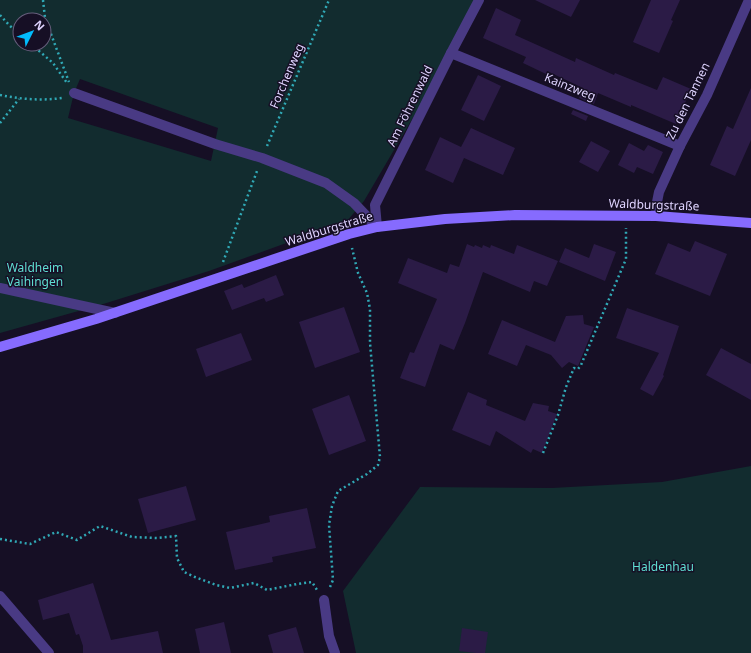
<svg xmlns="http://www.w3.org/2000/svg" width="751" height="653" font-family="'Noto Sans',sans-serif">
	<style>
		.green { fill: #122c2f; fill-rule: evenodd }
		.building { fill: #2b1b46 }
		.lines { fill: none; stroke-linecap: round; stroke-linejoin: round }
		.path { stroke: #30a9b6; stroke-width: 2.5; stroke-dasharray: 2 3; stroke-linecap: butt }
		.lane { stroke: #493a84; stroke-width: 10 }
		.street { stroke: #493a84; stroke-width: 10 }
		.secondary { stroke: #866bfe; stroke-width: 10 }
		.labels { text-anchor: middle; stroke-width: 3; stroke-linejoin: round; paint-order: stroke }
		.street-label { font-size: 12px; fill: #dfd4ff; stroke: #160f25 }
		.park-label { font-size: 12px; fill: #5fdfd3; stroke: #160f25 }
	</style>
	<rect width="100%" height="100%" fill="#160f25"/>
	<!-- green -->
	<g class="green">
		<path d="M0 0H479L451 53 364 201 347 221 209 271 100 305 0 333ZM20 20H44V44H20ZM80 79 218 128 211 161 68 118 74 93Z"/>
		<path d="M751 466V653H356L343 591 420 487 552 488 662 482Z"/>
	</g>
	<!-- building -->
	<g class="building">
		<path d="M535 0H580L571 17Z"/>
		<path d="M651 0H680L671 20 673 21 659 53 633 42Z"/>
		<path d="M496 8 521 20 515 35 575 62 576 58 614 75 615 73 657 90 663 77 691 89 676 124 631 105V107L598 93 594 104 579 98 583 88 547 71 546 74 523 63 526 57 483 38Z"/>
		<path d="M478 75 501 86 484 121 461 110Z"/>
		<path d="M751 88V140L735 176 710 165 727 126 733 129Z"/>
		<path d="M573 110 588 116 586 121 571 114Z"/>
		<path d="M471 128 515 148 503 175 464 158 453 183 425 170 440 137 461 147Z"/>
		<path d="M591 141 610 151 598 172 579 162Z"/>
		<path d="M629 143 644 151 648 145 663 152 653 174 637 167 634 173 618 165Z"/>
		<path d="M695 241 727 254 710 296 655 274 668 243 690 252Z"/>
		<path d="M467 244 474 247 475 245 482 248 483 245 490 248 491 245 514 254 517 245 558 261 547 286 534 281 530 292 483 272 465 323 454 350 440 344 425 387 400 378 410 352 414 353 437 299 398 283 408 258 447 273 450 264 459 267Z"/>
		<path d="M594 244 616 252 605 281 559 262 565 248 589 258Z"/>
		<path d="M276 275 284 295 266 302 264 298 232 310 224 291 242 284 244 288Z"/>
		<path d="M344 307 360 352 315 368 299 322Z"/>
		<path d="M627 308 679 326 663 375 664 376 653 396 640 389 659 353 616 338Z"/>
		<path d="M583 315 584 324 594 327 578 366 569 362 562 368 551 355 526 345 517 366 488 354 502 320 555 342 566 316Z"/>
		<path d="M241 333 252 360 206 377 196 349Z"/>
		<path d="M721 348 751 364V400L706 375Z"/>
		<path d="M468 392 487 400 486 405 525 421 533 403 549 406 548 411 557 414 542 453 533 449 531 453 496 431 490 446 452 430Z"/>
		<path d="M349 395 366 441 329 455 312 409Z"/>
		<path d="M186 486 196 520 148 533 138 499Z"/>
		<path d="M307 508 316 548 272 557 273 562 235 570 226 532 270 522 269 516Z"/>
		<path d="M93 583 111 640 158 631 163 653H83V646L79 634 76 635 69 613 43 620 38 600Z"/>
		<path d="M224 622 231 653H200L195 629Z"/>
		<path d="M296 627 304 653H273L268 635Z"/>
		<path d="M462 628 488 632 485 653H476L459 651Z"/>
	</g>
	<g class="lines">
		<!-- path -->
		<g class="path">
			<path d="M43 0 45 18 69 82"/>
			<path d="M0 15 9 25 20 35"/>
			<path d="M31 44 53 63 67 83"/>
			<path d="M0 95C20 99 41 101 62 98"/>
			<path d="M0 123 19 99"/>
			<path d="M267 146 329 0"/>
			<path d="M223 262 257 171"/>
			<path d="M543 453 558 415 566 387 574 368 578 369 581 365 626 259V228"/>
			<path d="M0 539 30 544 56 532 77 540 100 526 132 537 157 538 176 536 177 558 184 572 195 577 216 585 230 588 254 583 267 590 297 584 312 582 317 590"/>
			<path d="M330 587 333 580 329 525 332 506 338 491 367 474 378 465 380 457 370 343V309L367 293 358 273 352 248"/>
		</g>
		<!-- lane -->
		<g class="lane">
			<path d="M74 93 215 144 262 158 326 183 354 203 377 227"/>
			<path d="M0 288 115 313"/>
		</g>
		<!-- street -->
		<g class="street">
			<path d="M451 53 680 146"/>
			<path d="M656 216 657 202 659 192 680 146 707 95 749 0"/>
			<path d="M377 227 375 205 451 53 479 0"/>
			<path d="M0 596 49 653"/>
			<path d="M324 600 329 636 335 653"/>
		</g>
		<!-- secondary -->
		<path class="secondary" d="M0 347 96 319 349 234 377 227 445 219 515 215 656 216 751 223"/>
	</g>
	<g class="labels">
		<!-- street labels -->
		<g class="street-label">
			<text transform="translate(287 76) rotate(-67)" y="4">Forchenweg</text>
			<text transform="translate(570 87) rotate(22)" y="4">Kainzweg</text>
			<text transform="translate(688 101) rotate(-64)" y="4">Zu den Tannen</text>
			<text transform="translate(410 106) rotate(-64)" y="4">Am Föhrenwald</text>
			<text transform="translate(654 205) rotate(2)" y="4">Waldburgstraße</text>
			<text transform="translate(329 229) rotate(-17)" y="4">Waldburgstraße</text>
		</g>
		<!-- park labels -->
		<g class="park-label">
			<text x="35" y="272">Waldheim<tspan x="35" dy="14">Vaihingen</tspan></text>
			<text x="663" y="571">Haldenhau</text>
		</g>
	</g>
	<!-- north arrow -->
	<g transform="translate(32 32) rotate(48)"><circle r="19" fill="#160f25" stroke="#665e7c"/>
	<path d="M0-3L7 15L0 10L-7 15Z" fill="#02bbfd"/>
	<text y="-6" font-size="11" font-weight="bold" text-anchor="middle" fill="#dfd4ff">N</text>
	</g>
</svg>
